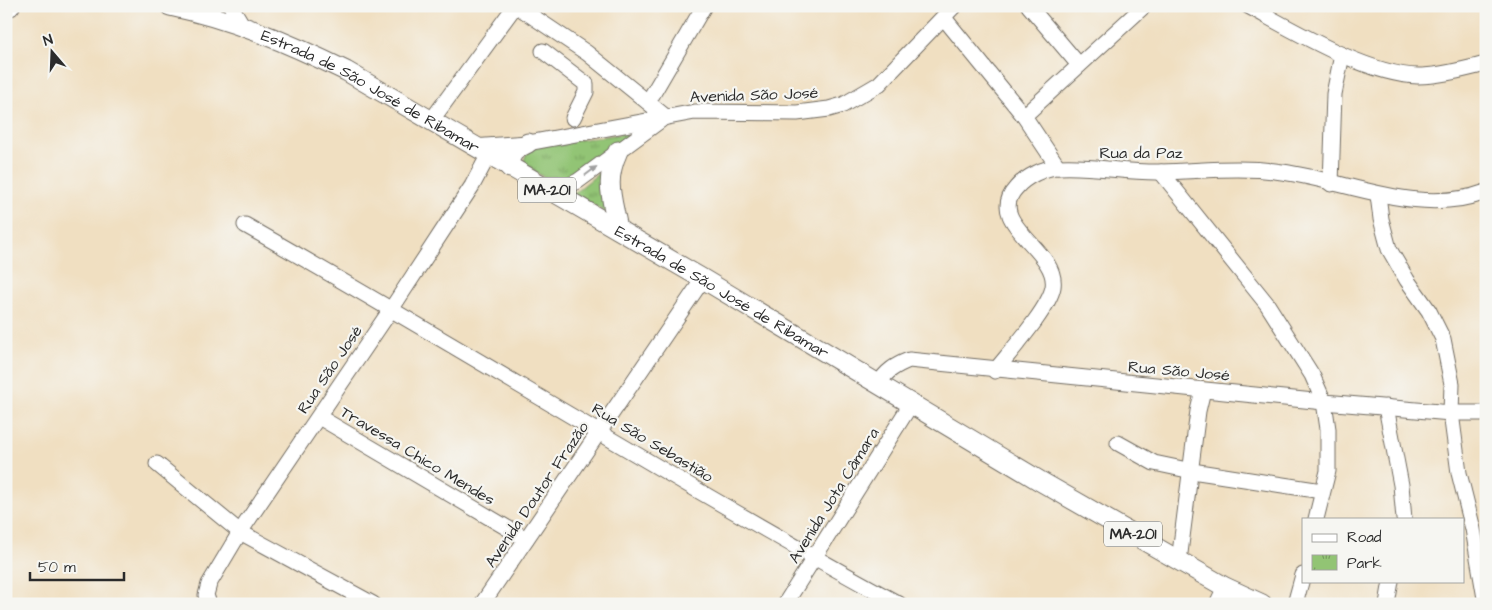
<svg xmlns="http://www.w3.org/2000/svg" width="1492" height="610" font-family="'Architects Daughter',sans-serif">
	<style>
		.park { fill: url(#park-tufts); stroke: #5e7850 }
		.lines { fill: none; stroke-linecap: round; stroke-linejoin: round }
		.minor-casing { stroke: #706a60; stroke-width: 17 }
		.major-casing { stroke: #706a60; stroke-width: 21 }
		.minor { stroke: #fff; stroke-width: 15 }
		.major { stroke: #fff; stroke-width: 19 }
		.oneway { fill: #a0a0a0 }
		.labels { text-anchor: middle; stroke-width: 4.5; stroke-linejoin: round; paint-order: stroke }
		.shield { fill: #f6f6f2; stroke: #686867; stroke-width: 1 }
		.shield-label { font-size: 15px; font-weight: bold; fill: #2b2b2b }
		.street-label { font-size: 16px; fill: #2b2b2b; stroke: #f6f6f2 }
	</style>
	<defs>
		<pattern id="park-tufts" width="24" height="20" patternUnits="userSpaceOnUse" patternTransform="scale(1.25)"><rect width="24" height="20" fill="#92c474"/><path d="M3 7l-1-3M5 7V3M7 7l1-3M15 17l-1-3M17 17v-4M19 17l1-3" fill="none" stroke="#779f5f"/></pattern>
	</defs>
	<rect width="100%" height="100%" fill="#f6f6f2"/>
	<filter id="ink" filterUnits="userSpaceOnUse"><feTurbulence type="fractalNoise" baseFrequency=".02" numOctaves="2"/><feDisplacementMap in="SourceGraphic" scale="10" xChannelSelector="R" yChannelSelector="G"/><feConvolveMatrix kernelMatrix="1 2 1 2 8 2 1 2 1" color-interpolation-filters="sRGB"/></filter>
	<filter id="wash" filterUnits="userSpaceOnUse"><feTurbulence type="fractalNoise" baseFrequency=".0096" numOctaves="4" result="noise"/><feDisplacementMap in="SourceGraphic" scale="20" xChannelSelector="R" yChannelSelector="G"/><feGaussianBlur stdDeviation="1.12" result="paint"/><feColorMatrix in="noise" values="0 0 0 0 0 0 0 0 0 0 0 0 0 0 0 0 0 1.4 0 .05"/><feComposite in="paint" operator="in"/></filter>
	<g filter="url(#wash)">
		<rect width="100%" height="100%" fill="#f0dfc1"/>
		<!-- park -->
		<g class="park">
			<path d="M634 132 571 177H543L523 163 527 152 537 146Z"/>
			<path d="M605 168 609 214 573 194Z"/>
		</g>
	</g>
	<g filter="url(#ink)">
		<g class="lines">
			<defs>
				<g id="minor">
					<path d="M231 6 243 26"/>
					<path d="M517 6 587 53 666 117"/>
					<path d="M1029 6 1079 65"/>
					<path d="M1248 6C1293 30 1367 75 1418 76 1441 76 1464 69 1486 64"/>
					<path d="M944 18 1024 116"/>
					<path d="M543 51 586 84V92L573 118"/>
					<path d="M648 102 704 6"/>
					<path d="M431 121 515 6"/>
					<path d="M473 147 528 143 695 112 797 113 829 109 843 105 879 84 954 6"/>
					<path d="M1058 167 1024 116 1144 6"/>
					<path d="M1161 172 1267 304 1312 375 1324 402 1328 429V471L1316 519"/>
					<path d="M1331 184 1334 94 1342 55"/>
					<path d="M548 191 564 188 578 181 661 120"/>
					<path d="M1378 195 1381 219 1389 249 1407 280 1429 311 1443 339 1452 384 1451 413 1459 473 1473 529 1486 604"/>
					<path d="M245 225C464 349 678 484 899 604"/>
					<path d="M995 371C1010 352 1049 309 1053 287 1059 250 984 223 1016 188 1025 177 1045 167 1059 167 1093 165 1127 173 1161 172 1204 171 1238 166 1282 172 1349 181 1418 217 1486 192"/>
					<path d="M878 384C887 371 894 366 909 360L1324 402 1451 413H1486"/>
					<path d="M1386 407 1401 485 1404 519"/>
					<path d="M319 417 526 539"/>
					<path d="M1118 443 1154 463 1192 471 1322 491"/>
					<path d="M157 464 240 532 373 604"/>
					<path d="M1179 561 1198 411 1203 390"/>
					<path d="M209 604 206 595 209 584 240 532 392 308 472 186 488 156"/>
					<path d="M482 604 703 279"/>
					<path d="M785 604 911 404"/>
					<path d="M1217 604 1225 587"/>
					<path d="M1295 604 1303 575"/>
					<path d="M1387 604 1391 581"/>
				</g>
				<g id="major">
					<path id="s1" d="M170 6C232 19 289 43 346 71L703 279 1040 481 1225 587 1262 604"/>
					<path d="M6 7 10 6"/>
					<path d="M510 168C508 153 516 149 528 143"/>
					<path d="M618 229C612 197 604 182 618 151"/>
				</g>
			</defs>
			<!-- minor casing -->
			<use href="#minor" class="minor-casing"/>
			<!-- major casing -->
			<use href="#major" class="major-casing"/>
			<!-- minor -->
			<use href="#minor" class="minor"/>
			<!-- major -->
			<use href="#major" class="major"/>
		</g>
		<!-- one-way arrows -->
		<defs><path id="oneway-solid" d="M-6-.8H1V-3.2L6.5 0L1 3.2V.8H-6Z" transform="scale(1.25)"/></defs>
		<use class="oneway" href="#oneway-solid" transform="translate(591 171) rotate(-37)"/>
	</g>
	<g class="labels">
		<!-- shield labels -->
		<g class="shield">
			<rect x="518" y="177.5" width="58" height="25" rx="4"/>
			<rect x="1104" y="521.5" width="58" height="25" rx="4"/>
		</g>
		<g class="shield-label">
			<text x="547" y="195">MA-201</text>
			<text x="1133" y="539">MA-201</text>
		</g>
		<!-- street labels -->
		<g class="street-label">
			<text dy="6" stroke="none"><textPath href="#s1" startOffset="219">Estrada de São José de Ribamar</textPath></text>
			<text transform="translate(754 94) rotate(-2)" y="6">Avenida São José</text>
			<text x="1141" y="158">Rua da Paz</text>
			<text dy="6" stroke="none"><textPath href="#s1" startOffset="624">Estrada de São José de Ribamar</textPath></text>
			<text transform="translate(329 369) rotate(-56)" y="6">Rua São José</text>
			<text transform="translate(1179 370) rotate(5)" y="6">Rua São José</text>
			<text transform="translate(653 442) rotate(31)" y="6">Rua São Sebastião</text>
			<text transform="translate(418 455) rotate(31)" y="6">Travessa Chico Mendes</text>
			<text transform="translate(536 494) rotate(-56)" y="6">Avenida Doutor Frazão</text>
			<text transform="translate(833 495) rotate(-58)" y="6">Avenida Jota Câmara</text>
		</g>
	</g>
	<!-- margin -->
	<rect width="1492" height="610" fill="none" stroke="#f6f6f2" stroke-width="25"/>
	<!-- legend -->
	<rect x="1302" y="518" width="162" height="65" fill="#f6f6f2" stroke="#a5a5a2"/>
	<rect x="1312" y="534" width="25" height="8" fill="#ffffff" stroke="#a5a5a2"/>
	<text x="1347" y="542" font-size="15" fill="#2b2b2b">Road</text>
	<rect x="1312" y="555" width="25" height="15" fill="url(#park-tufts)" stroke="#a5a5a2"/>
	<text x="1347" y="568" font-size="15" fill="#2b2b2b">Park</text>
	<!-- north arrow -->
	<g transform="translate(52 52) rotate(341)" stroke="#f6f6f2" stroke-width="4" paint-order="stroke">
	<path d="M0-4L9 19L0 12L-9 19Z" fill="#2b2b2b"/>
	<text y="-8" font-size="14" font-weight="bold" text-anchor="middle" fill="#2b2b2b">N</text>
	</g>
	<!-- scale -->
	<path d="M30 572v8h94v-8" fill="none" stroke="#2b2b2b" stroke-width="2.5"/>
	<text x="38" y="572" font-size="15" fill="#2b2b2b" stroke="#f6f6f2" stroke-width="4" paint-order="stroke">50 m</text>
</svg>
